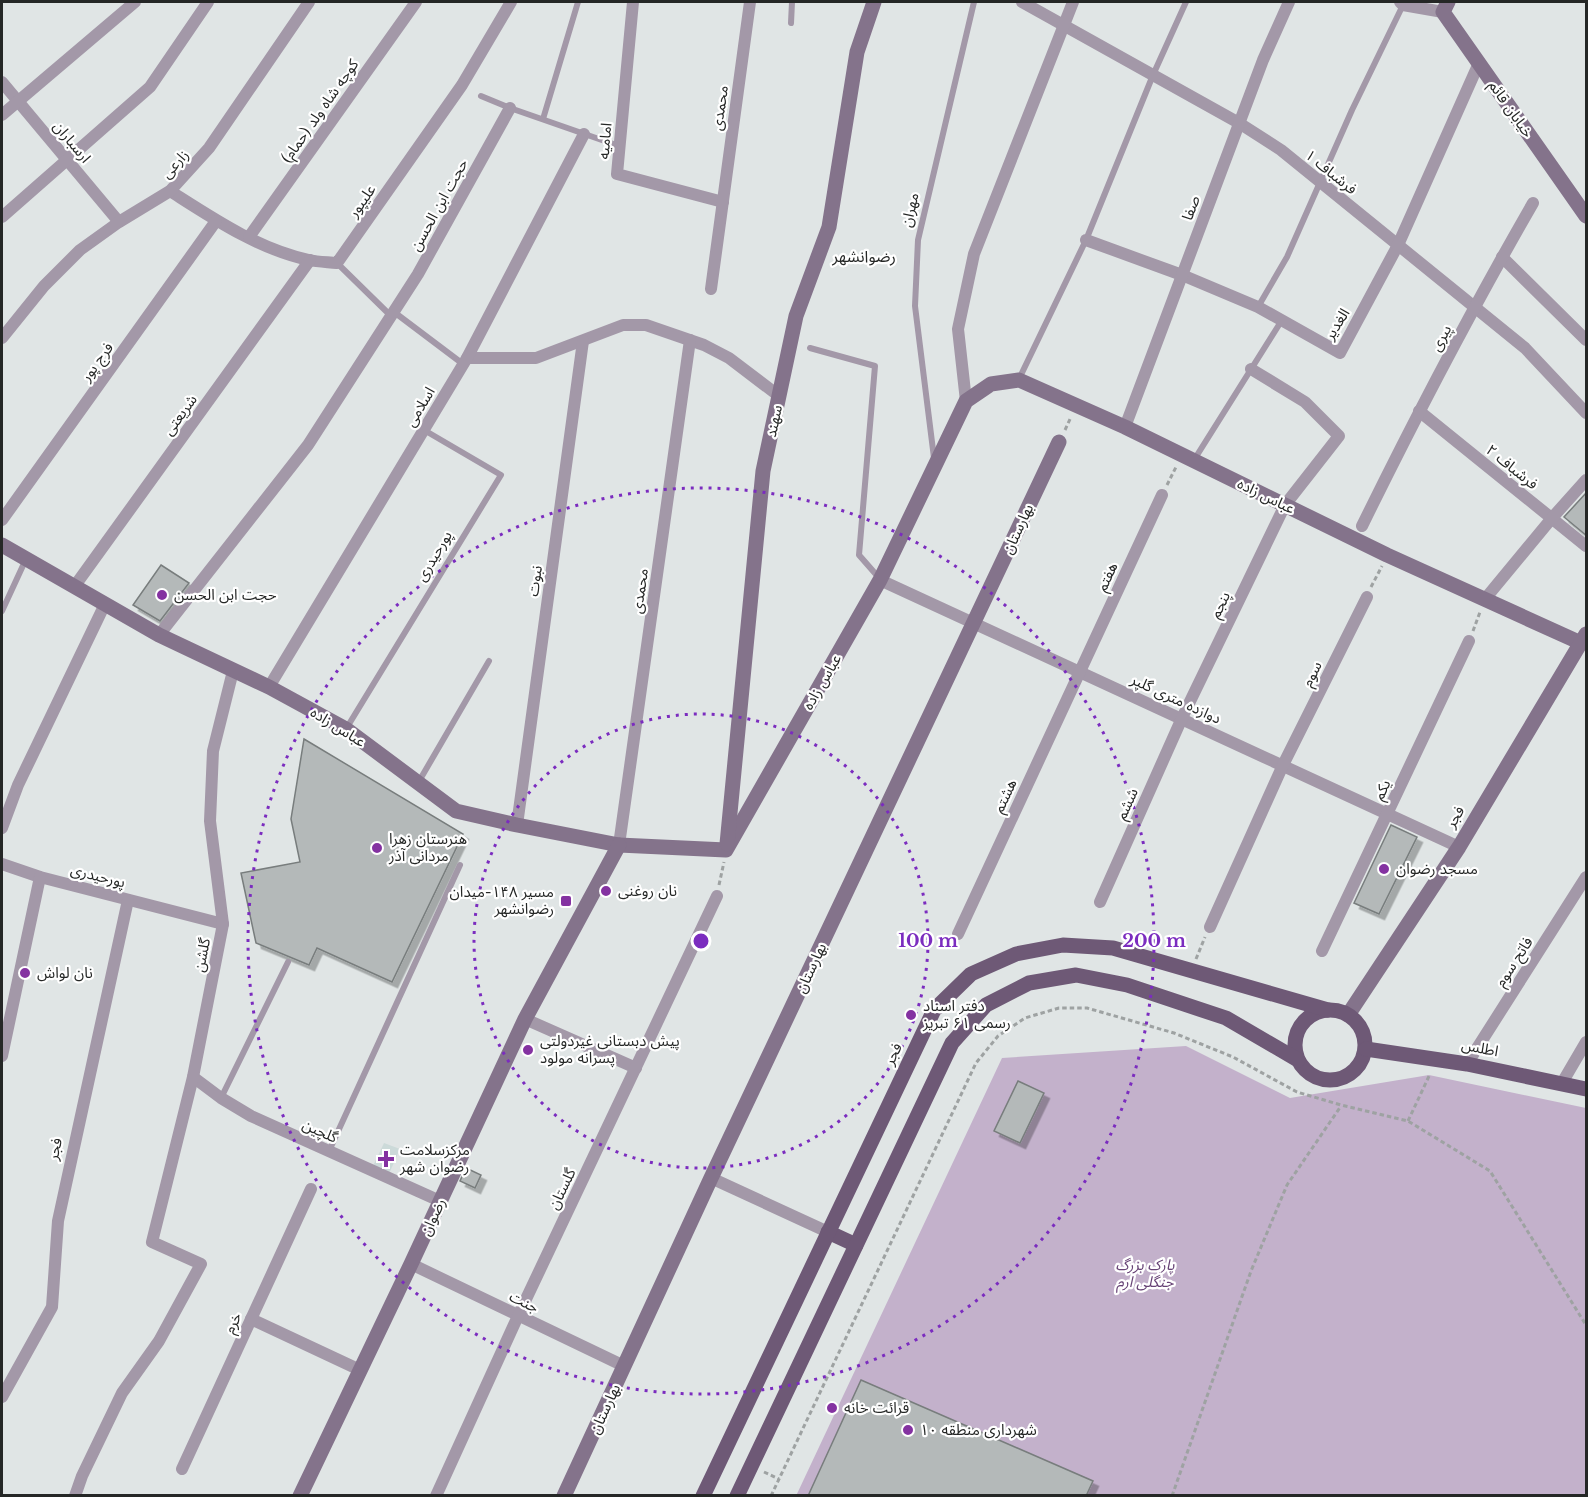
<svg xmlns="http://www.w3.org/2000/svg" width="1588" height="1497" font-family="'Libre Baskerville','Noto Sans Arabic',serif">
	<style>
		.built { fill: #ccdad9 }
		.green { fill: #c3b1cb }
		.building { fill: #b4b9b9; stroke: #787d7d; stroke-width: 1.5; filter: url(#shadow) }
		.lines { fill: none; stroke-linecap: round; stroke-linejoin: round }
		.path { stroke: #9ea2a2; stroke-width: 3; stroke-dasharray: 4.5 3; stroke-linecap: butt }
		.lane { stroke: #a398a8; stroke-width: 6 }
		.street { stroke: #a398a8; stroke-width: 12 }
		.secondary { stroke: #84738b; stroke-width: 15 }
		.primary { stroke: #6e5976; stroke-width: 15 }
		.ring { fill: none; stroke: #7b2cbf; stroke-width: 3; stroke-dasharray: 3 6 }
		.poi-dot { fill: #8432a1; stroke: #fff; stroke-width: 2 }
		.labels { text-anchor: middle; stroke-width: 4.5; stroke-linejoin: round; paint-order: stroke }
		.street-label { font-size: 15px; fill: #252726; stroke: #fff }
		.poi-label { font-size: 15px; fill: #252726; stroke: #fff; text-anchor: start }
		.park-label { font-size: 15px; font-style: italic; fill: #664275; stroke: #fff }
		.neighbourhood-label { font-size: 16px; fill: #252726; stroke: #fff }
		.centre { fill: #7b2cbf; stroke: #fff; stroke-width: 3 }
		.ring-label { font-size: 18px; text-anchor: middle; font-weight: bold; fill: #7b2cbf; stroke: #fff; stroke-width: 4.5; stroke-linejoin: round; paint-order: stroke }
	</style>
	<defs>
		<filter id="shadow"><feDropShadow dx="5.5" dy="5.5" stdDeviation="0" flood-color="#0004"/></filter>
	</defs>
	<rect width="100%" height="100%" fill="#e0e5e5"/>
	<!-- built -->
	<path class="built" d="M384 1143 400 1149 388 1176 372 1168Z"/>
	<!-- green -->
	<path class="green" d="M1186 1046 1290 1098 1429 1075 1586 1108V1495L796 1496 1002 1058Z"/>
	<!-- building -->
	<g class="building">
		<path d="M1587 492V536L1564 517Z"/>
		<path d="M161 565 189 583 160 621 133 605Z"/>
		<path d="M304 739 463 834 392 982 317 948 309 965 256 943 241 873 300 862 291 819Z"/>
		<path d="M1391 825 1417 837 1379 914 1354 903Z"/>
		<path d="M1018 1081 1044 1093 1020 1143 994 1131Z"/>
		<path d="M466 1168 481 1175 475 1188 460 1181Z"/>
		<path d="M861 1380 1093 1481 1086 1496H808Z"/>
	</g>
	<g class="lines">
		<!-- path -->
		<g class="path">
			<path d="M1065 430 1071 417"/>
			<path d="M1167 485 1176 467"/>
			<path d="M1371 587 1382 566"/>
			<path d="M1473 631 1480 612"/>
			<path d="M719 885 724 862"/>
			<path d="M1196 959 1205 937"/>
			<path d="M1408 1121 1430 1074"/>
			<path d="M764 1472 779 1479"/>
			<path d="M771 1496 976 1063 998 1036 1025 1018 1059 1008H1087L1174 1033 1233 1057 1297 1092 1341 1105 1408 1121 1490 1171 1586 1325"/>
			<path d="M1172 1496 1251 1271 1287 1185 1341 1106"/>
		</g>
		<!-- lane -->
		<g class="lane">
			<path d="M791 23 792 2"/>
			<path d="M481 96 510 108 619 146"/>
			<path d="M543 119 578 2"/>
			<path d="M337 263 391 316"/>
			<path d="M1258 307 1287 257 1352 110 1403 5"/>
			<path d="M394 312 463 364"/>
			<path d="M810 348 875 366 859 555 880 579"/>
			<path d="M1019 379 1086 240 1153 75 1186 2"/>
			<path d="M934 458 915 306 918 240 974 2"/>
			<path d="M1194 460 1282 320"/>
			<path d="M2 611 26 559"/>
			<path d="M346 729 501 475 424 430"/>
			<path d="M418 783 489 661"/>
			<path d="M221 1098 288 962"/>
			<path d="M329 1151 460 865"/>
		</g>
		<!-- street -->
		<g class="street">
			<path d="M633 2 617 174 723 202"/>
			<path d="M1022 2 1239 123 1281 150 1525 348 1586 413"/>
			<path d="M1400 2 1403 5 1443 12"/>
			<path d="M2 82 119 222"/>
			<path d="M2 115 135 2"/>
			<path d="M170 191C214 219 258 249 309 260 318 262 328 262 337 263L462 85 511 2"/>
			<path d="M2 217 150 87 208 2"/>
			<path d="M249 237 416 2"/>
			<path d="M1086 240 1182 275 1258 307 1340 353 1398 245 1479 63"/>
			<path d="M1502 257 1586 340"/>
			<path d="M711 289 750 2"/>
			<path d="M2 338 44 286 80 250 119 222 170 191 209 148 309 2"/>
			<path d="M467 358H536L623 325H646L704 345 729 358 779 396"/>
			<path d="M966 401 958 329 974 254 1073 2"/>
			<path d="M1419 411 1586 546"/>
			<path d="M1125 427 1263 60 1289 2"/>
			<path d="M2 520 216 221"/>
			<path d="M1362 526C1416 416 1472 309 1533 203"/>
			<path d="M880 580 1459 847"/>
			<path d="M74 587 310 260"/>
			<path d="M1485 599 1552 518 1586 480"/>
			<path d="M159 635 308 445 418 274 510 108"/>
			<path d="M269 687 467 358 584 134"/>
			<path d="M517 825 583 341"/>
			<path d="M2 828 18 785 105 604"/>
			<path d="M619 845 690 340"/>
			<path d="M2 864 40 877 223 924"/>
			<path d="M1100 902 1182 718 1285 505 1339 436 1305 402 1251 369"/>
			<path d="M1210 927 1283 765 1367 597"/>
			<path d="M958 934 1162 495"/>
			<path d="M1322 951 1469 641"/>
			<path d="M525 1019 636 1068"/>
			<path d="M2 1056 40 877"/>
			<path d="M1467 1064 1586 877"/>
			<path d="M193 1077 221 1098 251 1116 440 1201"/>
			<path d="M1562 1083 1586 1042"/>
			<path d="M711 1178 828 1232"/>
			<path d="M411 1264 624 1366"/>
			<path d="M251 1319 360 1370"/>
			<path d="M2 1397 52 1307 58 1221 128 900"/>
			<path d="M182 1469 311 1189"/>
			<path d="M75 1496 82 1476 122 1393 159 1341 201 1264 152 1242 193 1077 223 924 210 821 213 751 233 671"/>
			<path d="M436 1496 518 1316 717 896"/>
		</g>
		<!-- secondary -->
		<g class="secondary">
			<path d="M1448 2 1443 12 1586 216"/>
			<path d="M2 545 159 635 269 687 346 729 456 811 517 825 619 845 726 850 880 580 966 401 991 384 1019 380 1125 427 1387 555 1581 643"/>
			<path d="M727 844 763 471 796 316 829 227 857 52 874 2"/>
			<path d="M1348 1015 1459 847 1586 634"/>
			<path d="M300 1496 411 1264 525 1019 619 845"/>
			<path d="M564 1496 711 1178 1059 442"/>
		</g>
		<!-- primary -->
		<g class="primary">
			<circle cx="1330" cy="1045" r="35"/>
			<path d="M1366 1049 1467 1064 1586 1089"/>
			<path d="M828 1232 856 1245"/>
			<path d="M703 1496 934 1010 971 974 1016 954 1063 945 1113 948 1328 1010"/>
			<path d="M737 1496 952 1043 986 1005 1029 983 1076 975 1127 985 1226 1018 1298 1060"/>
		</g>
	</g>
	<!-- distance rings -->
	<g class="ring">
		<circle cx="701" cy="941" r="227"/>
		<circle cx="701" cy="941" r="453"/>
	</g>
	<!-- markers -->
	<g class="poi-dot">
		<circle cx="162" cy="595" r="6"/>
		<circle cx="377" cy="848" r="6"/>
		<circle cx="1384" cy="869" r="6"/>
		<circle cx="606" cy="891" r="6"/>
		<rect x="560" y="895" width="12" height="12" rx="3"/>
		<circle cx="25" cy="973" r="6"/>
		<circle cx="911" cy="1015" r="6"/>
		<circle cx="528" cy="1050" r="6"/>
		<path d="M383 1150h6v6h6v6h-6v6h-6v-6h-6v-6h6z"/>
		<circle cx="832" cy="1408" r="6"/>
		<circle cx="908" cy="1430" r="6"/>
	</g>
	<g class="labels">
		<!-- street labels -->
		<g class="street-label">
			<text transform="translate(720 108) rotate(-82)" y="5">محمدی</text>
			<text transform="translate(1511 109) rotate(55)" y="5">خیابان قائم</text>
			<text transform="translate(320 111) rotate(-55)" y="5">کوچه شاه ولد (حمام)</text>
			<text transform="translate(605 141) rotate(-85)" y="5">امامیه</text>
			<text transform="translate(72 142) rotate(50)" y="5">ارسباران</text>
			<text transform="translate(175 164) rotate(-48)" y="5">زارعی</text>
			<text transform="translate(1331 172) rotate(39)" y="5">فرشباف ۱</text>
			<text transform="translate(362 201) rotate(-55)" y="5">علیپور</text>
			<text transform="translate(439 205) rotate(-61)" y="5">حجت ابن الحسن</text>
			<text transform="translate(1191 208) rotate(-69)" y="5">صفا</text>
			<text transform="translate(910 210) rotate(-77)" y="5">مهران</text>
			<text transform="translate(1337 324) rotate(-58)" y="5">الغدیر</text>
			<text transform="translate(1441 338) rotate(-62)" y="5">پیری</text>
			<text transform="translate(97 362) rotate(-54)" y="5">فرج پور</text>
			<text transform="translate(420 407) rotate(-59)" y="5">اسلامی</text>
			<text transform="translate(180 415) rotate(-54)" y="5">شریعتی</text>
			<text transform="translate(774 421) rotate(-78)" y="5">سهند</text>
			<text transform="translate(1512 467) rotate(39)" y="5">فرشباف ۲</text>
			<text transform="translate(1266 496) rotate(26)" y="5">عباس زاده</text>
			<text transform="translate(1018 529) rotate(-65)" y="5">بهارستان</text>
			<text transform="translate(434 556) rotate(-59)" y="5">پورحیدری</text>
			<text transform="translate(1107 577) rotate(-65)" y="5">هفتم</text>
			<text transform="translate(535 581) rotate(-82)" y="5">نبوت</text>
			<text transform="translate(640 591) rotate(-82)" y="5">محمدی</text>
			<text transform="translate(1220 605) rotate(-64)" y="5">پنجم</text>
			<text transform="translate(1312 674) rotate(-64)" y="5">سوم</text>
			<text transform="translate(822 682) rotate(-60)" y="5">عباس زاده</text>
			<text transform="translate(1176 699) rotate(25)" y="5">دوازده متری گلپر</text>
			<text transform="translate(338 727) rotate(32)" y="5">عباس زاده</text>
			<text transform="translate(1382 790) rotate(-65)" y="5">یکم</text>
			<text transform="translate(1005 796) rotate(-65)" y="5">هشتم</text>
			<text transform="translate(1127 804) rotate(-66)" y="5">ششم</text>
			<text transform="translate(1455 817) rotate(-59)" y="5">فجر</text>
			<text transform="translate(98 876) rotate(14)" y="5">پورحیدری</text>
			<text transform="translate(202 955) rotate(-79)" y="5">گلشن</text>
			<text transform="translate(1514 962) rotate(-57)" y="5">فاتح سوم</text>
			<text transform="translate(811 968) rotate(-65)" y="5">بهارستان</text>
			<text transform="translate(1480 1048) rotate(11)" y="5">اطلس</text>
			<text transform="translate(893 1054) rotate(-64)" y="5">فجر</text>
			<text transform="translate(320 1131) rotate(24)" y="5">گلچین</text>
			<text transform="translate(55 1149) rotate(-78)" y="5">فجر</text>
			<text transform="translate(562 1189) rotate(-64)" y="5">گلستان</text>
			<text transform="translate(433 1217) rotate(-65)" y="5">رضوان</text>
			<text transform="translate(524 1302) rotate(26)" y="5">جنت</text>
			<text transform="translate(233 1323) rotate(-65)" y="5">خرم</text>
			<text transform="translate(605 1409) rotate(-65)" y="5">بهارستان</text>
		</g>
		<!-- poi labels -->
		<g class="poi-label">
			<text x="174" y="600">حجت ابن الحسن</text>
			<text x="389" y="844">هنرستان زهرا<tspan x="389" dy="17">مردانی آذر</tspan></text>
			<text x="1396" y="874">مسجد رضوان</text>
			<text x="618" y="896">نان روغنی</text>
			<text x="554" y="897" text-anchor="end">مسیر ۱۴۸-میدان<tspan x="554" dy="17">رضوانشهر</tspan></text>
			<text x="37" y="978">نان لواش</text>
			<text x="923" y="1011">دفتر اسناد<tspan x="923" dy="17">رسمی ۶۱ تبریز</tspan></text>
			<text x="540" y="1046">پیش دبستانی غیردولتی<tspan x="540" dy="17">پسرانه مولود</tspan></text>
			<text x="400" y="1155">مرکزسلامت<tspan x="400" dy="17">رضوان شهر</tspan></text>
			<text x="844" y="1413">قرائت خانه</text>
			<text x="920" y="1435">شهرداری منطقه ۱۰</text>
		</g>
		<!-- park labels -->
		<g class="park-label">
			<text x="1145" y="1270">پارک بزرگ<tspan x="1145" dy="17">جنگلی ارم</tspan></text>
		</g>
		<!-- neighbourhood labels -->
		<g class="neighbourhood-label">
			<text x="864" y="262">رضوانشهر</text>
		</g>
	</g>
	<circle cx="701" cy="941" r="9" class="centre"/>
	<g class="ring-label">
		<text x="928" y="947">100 m</text>
		<text x="1154" y="947">200 m</text>
	</g>
	<!-- border -->
	<rect width="1588" height="1497" fill="none" stroke="#252726" stroke-width="6"/>
</svg>
